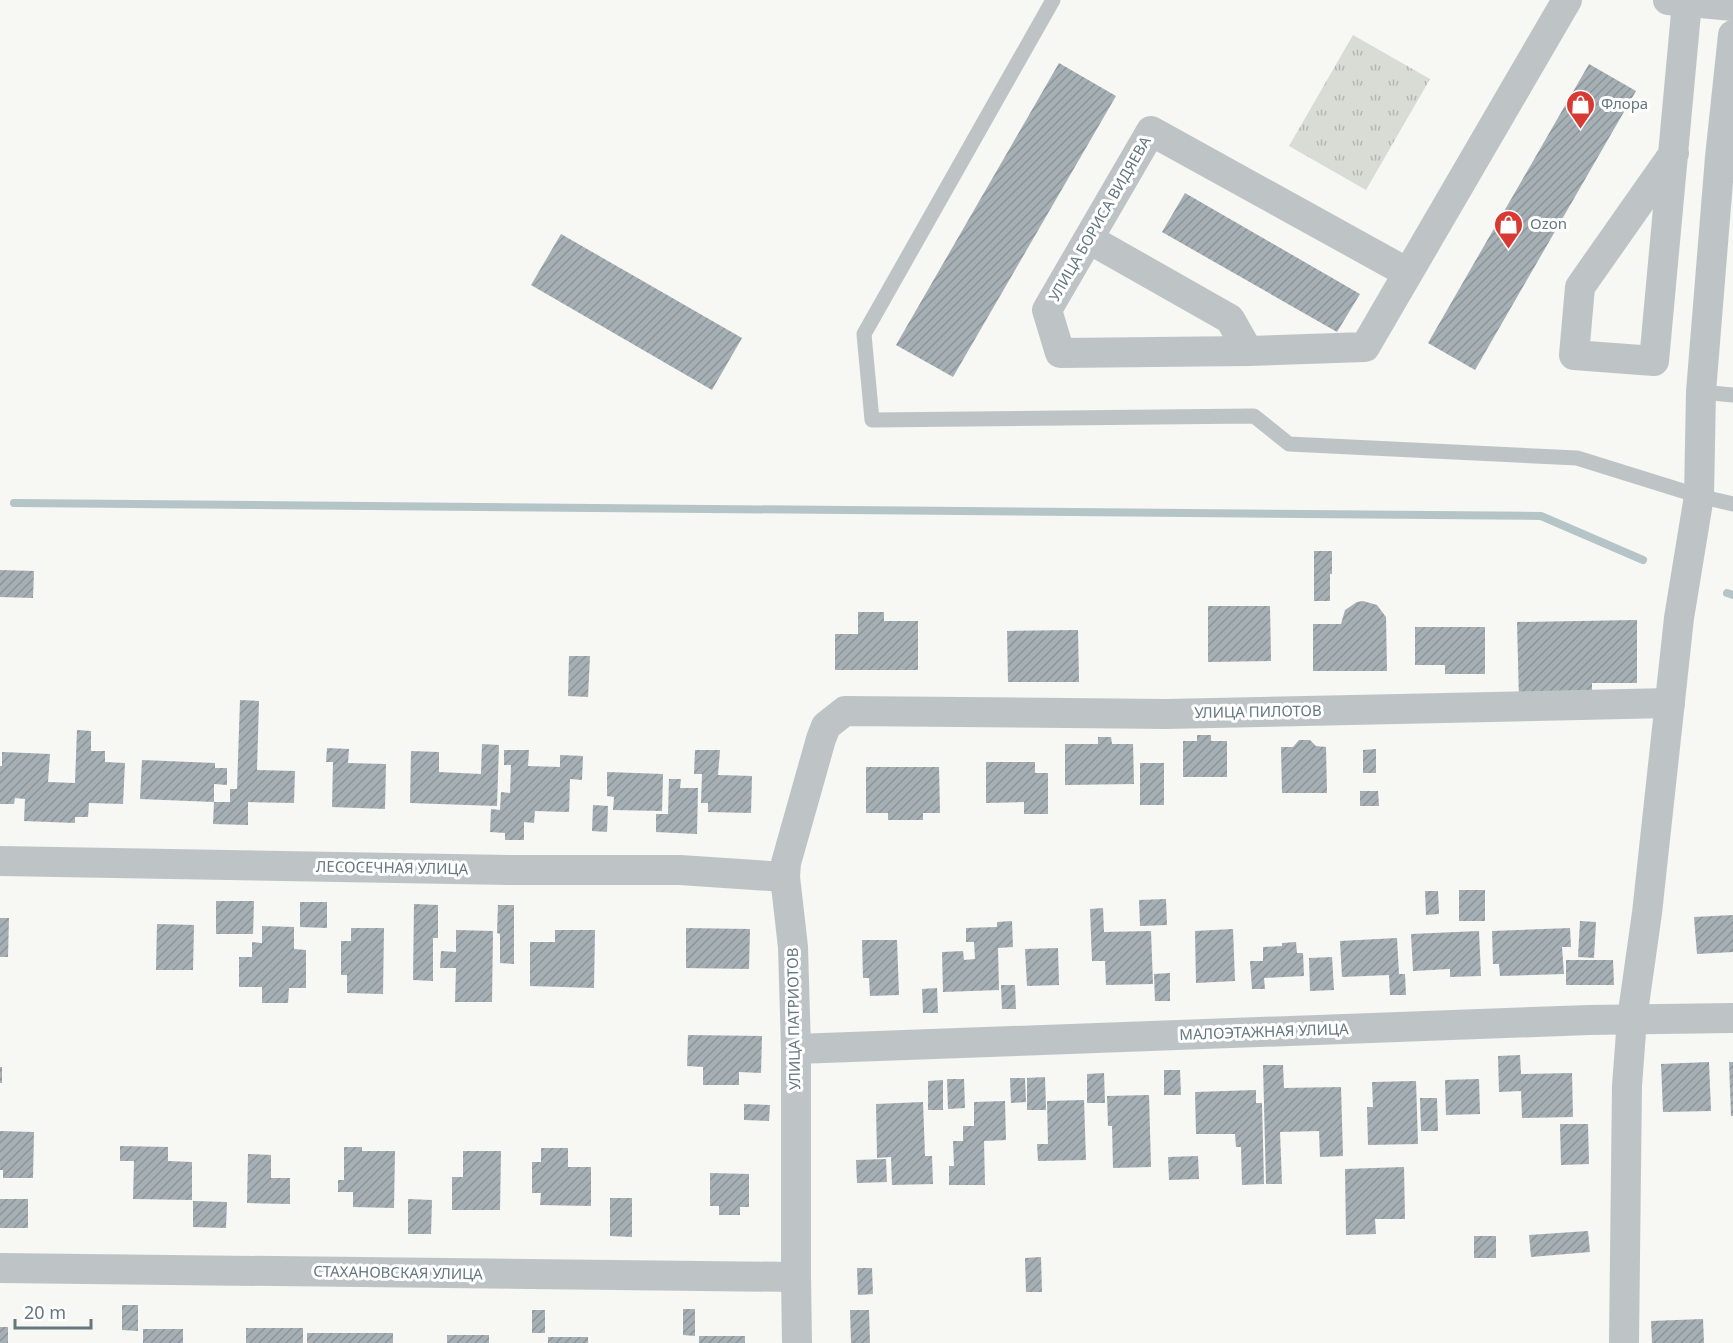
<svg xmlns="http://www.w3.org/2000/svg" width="1733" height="1343" font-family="'Noto Sans',sans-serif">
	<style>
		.park { fill: url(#park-tufts) }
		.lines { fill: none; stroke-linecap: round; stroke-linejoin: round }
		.stream { stroke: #b5c4c6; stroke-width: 8 }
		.building { fill: url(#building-hatch) }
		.service { stroke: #bec4c6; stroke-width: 15 }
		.minor { stroke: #bec4c6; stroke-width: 30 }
		.labels { text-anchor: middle; stroke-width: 6; stroke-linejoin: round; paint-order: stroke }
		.poi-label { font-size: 15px; fill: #64787e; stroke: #fff; text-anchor: start }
		.street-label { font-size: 15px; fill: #64787e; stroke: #fff }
	</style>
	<defs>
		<pattern id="park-tufts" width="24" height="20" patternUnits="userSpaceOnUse" patternTransform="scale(1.5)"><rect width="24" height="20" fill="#d8dcd4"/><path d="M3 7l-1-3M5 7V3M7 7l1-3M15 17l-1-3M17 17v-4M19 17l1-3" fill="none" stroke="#b3b7b1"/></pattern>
		<pattern id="building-hatch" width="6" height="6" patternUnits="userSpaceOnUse" patternTransform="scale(1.5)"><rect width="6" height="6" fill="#a6b0b4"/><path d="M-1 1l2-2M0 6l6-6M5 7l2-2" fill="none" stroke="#8b9498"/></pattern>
	</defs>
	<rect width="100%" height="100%" fill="#f7f7f4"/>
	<!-- park -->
	<path class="park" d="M1353 35 1430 79 1366 190 1289 146Z"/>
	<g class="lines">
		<!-- stream -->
		<g class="stream">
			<path d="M14 503 1541 516 1643 560"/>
			<path d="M1727 593 1733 595"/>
		</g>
	</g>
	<!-- building -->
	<g class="building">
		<path d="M1059 63 1116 96 953 377 896 345Z"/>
		<path d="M1589 64 1636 91 1475 370 1428 343Z"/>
		<path d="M1185 193 1360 294 1337 332 1162 232Z"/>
		<path d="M561 234 742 338 712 390 531 285Z"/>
		<path d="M1314 551H1332V574H1330V601H1314Z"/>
		<path d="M0 570 34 571 33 598 0 597Z"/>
		<path d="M1363 601 1377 605 1386 617 1387 671H1313V624H1341L1345 610 1357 602Z"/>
		<path d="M1208 606H1270L1271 661 1208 662Z"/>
		<path d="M858 612H884V621H918V670H835V634H858Z"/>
		<path d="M1637 620V683H1592V699L1519 700 1517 622Z"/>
		<path d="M1415 627H1485V674H1445V665H1415Z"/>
		<path d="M1078 630 1079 682H1008L1007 631Z"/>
		<path d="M569 656H590L588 697 568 696Z"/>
		<path d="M240 700 259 701 257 770 295 771 294 803 248 802V825L213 824 214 802H230V789H237Z"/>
		<path d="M77 730 91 731V751H105V762L125 763 123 804 89 803 88 817H75V823L24 821 25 799 15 798 14 804H0V766H2V752L50 754 48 782 75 783Z"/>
		<path d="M1197 735H1211V741H1227V777H1183V741H1197Z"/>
		<path d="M1098 737H1111L1112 744H1133L1134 784 1065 785V744H1098Z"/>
		<path d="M1299 740H1310L1316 746 1326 747 1327 793H1282L1281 747H1293Z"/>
		<path d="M482 744 499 745 497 806 410 803 411 751 439 752V772L481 774Z"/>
		<path d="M327 748 349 749 348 763 386 764 385 809 332 807 333 762H326Z"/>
		<path d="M1376 749V773H1363V750Z"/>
		<path d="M504 750H529L528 766 560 767V755L583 756 582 780 570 779 569 812 535 811 534 823 524 822V840H505V833L490 832 491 809 500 810 501 792 510 793 511 765H504Z"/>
		<path d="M695 750H720L718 775 752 776 751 813 708 812V803H701L702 774H694Z"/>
		<path d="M142 760 215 763V768H227V785L214 784V802L140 799Z"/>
		<path d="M986 762H1035V773H1048V814H1024V802L986 803Z"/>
		<rect x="1140" y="763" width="24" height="42"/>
		<path d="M866 767H939L940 813H923V820H888V813H866Z"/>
		<path d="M607 772 663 774 662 811 613 810 614 797 607 796Z"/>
		<path d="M669 779H681L680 788H698L697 834 656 832V814H668Z"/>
		<path d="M1360 791H1378L1379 806H1360Z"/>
		<path d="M593 805 608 806 607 832 592 831Z"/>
		<rect x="1459" y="890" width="26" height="31"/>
		<path d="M1425 891H1438L1439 914 1426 915Z"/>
		<path d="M1166 899 1167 925 1140 926 1139 900Z"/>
		<path d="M216 901H254L253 934H216Z"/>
		<path d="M300 902H327V928L300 927Z"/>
		<path d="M414 904 438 905V938H433V981L413 980Z"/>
		<path d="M498 905H514V964L500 963V934L497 933Z"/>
		<path d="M1103 908 1104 932 1151 931 1153 984 1106 985 1105 961H1092L1090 909Z"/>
		<path d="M1733 915V952L1697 954 1694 917Z"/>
		<path d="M0 918H9L8 957H0Z"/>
		<path d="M1012 921 1013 947 998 948 999 990 943 992 942 952 963 951 964 960 975 959 974 942H966V928L997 927V922Z"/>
		<path d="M1580 921 1596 922 1594 958 1578 957Z"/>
		<path d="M157 924 194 925 193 970H156Z"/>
		<path d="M262 926 294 927V949L306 950V988H289L288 1003H262V987H239V957H252V942L262 943Z"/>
		<path d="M351 928H384L383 994 347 993V975H341V941H351Z"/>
		<path d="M686 928 750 929 749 969 686 968Z"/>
		<path d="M1570 928 1571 947H1562L1564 974 1500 976 1499 964H1493L1492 931Z"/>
		<path d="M1233 929 1235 981 1196 983 1195 931Z"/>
		<path d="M456 930 493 931 492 1002H455L456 968H440L441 951 456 952Z"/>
		<path d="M555 930H595L594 988 530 986V942H555Z"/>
		<path d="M1479 931 1481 976 1450 977V969L1413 971 1411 934Z"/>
		<path d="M1397 938 1399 974H1405L1406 995H1390L1389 975 1342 977 1340 941Z"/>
		<path d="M862 940H897L899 995 870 996 869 978H863Z"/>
		<path d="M1296 942 1297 953H1303L1304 976 1264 978 1265 989H1252L1250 961H1263V947L1282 946V943Z"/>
		<path d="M1058 948 1059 985 1027 986 1025 949Z"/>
		<path d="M1332 957 1334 990 1310 991 1309 958Z"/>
		<path d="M1566 960H1613L1614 985H1566Z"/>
		<path d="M1170 973V1001H1155L1154 974Z"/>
		<path d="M1001 985H1015L1016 1009H1002Z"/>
		<path d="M937 988 938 1013H923L922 989Z"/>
		<path d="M688 1035 762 1036 761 1073 739 1072V1085H703V1067L687 1066Z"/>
		<path d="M1520 1055 1521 1074 1572 1073 1573 1117 1522 1118 1521 1091 1499 1092 1498 1056Z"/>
		<path d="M1709 1062 1711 1111 1663 1112 1661 1064Z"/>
		<path d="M1729 1062H1733V1116H1731Z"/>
		<path d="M1263 1065H1283L1284 1088 1341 1087 1343 1156 1320 1157 1319 1131 1280 1132 1282 1184H1266Z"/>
		<rect x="0" y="1067" width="2" height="16"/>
		<path d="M1164 1070H1180L1181 1095H1164Z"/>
		<path d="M1104 1073 1105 1103H1087V1074Z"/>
		<path d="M1045 1077 1046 1110H1027V1078Z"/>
		<path d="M1010 1078H1025L1026 1102 1011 1103Z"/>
		<path d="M947 1079H964L965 1108 948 1109Z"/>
		<path d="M1479 1079 1480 1114 1446 1115 1445 1080Z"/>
		<path d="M943 1080V1110H928V1081Z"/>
		<path d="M1416 1081 1418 1144 1368 1145 1367 1107H1373L1372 1082Z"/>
		<path d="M1256 1090V1103H1262L1264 1184 1242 1185 1241 1147H1236L1235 1134H1196L1195 1092Z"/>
		<path d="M1149 1095 1151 1167 1113 1168 1112 1126H1108L1107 1096Z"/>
		<path d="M1420 1098H1437L1438 1131H1421Z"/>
		<path d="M1084 1100 1086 1160 1038 1161 1037 1144H1048L1047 1101Z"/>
		<path d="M1005 1101 1006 1140 984 1141 985 1185H949V1166H954L953 1141H963V1126H974V1102Z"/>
		<path d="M923 1102 925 1156H932L933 1184 892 1185 891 1157 877 1158 876 1104Z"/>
		<path d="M744 1104 770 1105 769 1121 744 1120Z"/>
		<path d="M1560 1124H1588L1589 1164 1561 1165Z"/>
		<path d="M0 1131 34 1132 33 1178H3V1170H0Z"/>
		<path d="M120 1146 168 1147V1161L192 1162V1200L133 1199 134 1161H120Z"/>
		<path d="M344 1147H362V1151H395L394 1208 353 1207V1192H338V1180H344Z"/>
		<path d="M541 1148H568V1167H591V1206L540 1205 541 1193H532V1162H541Z"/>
		<path d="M463 1151H501L500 1210H452V1177H463Z"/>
		<path d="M248 1154 271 1155V1178H290V1204L247 1203Z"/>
		<path d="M1198 1156 1199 1179 1169 1180 1168 1157Z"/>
		<path d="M886 1159 887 1182 857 1183 856 1160Z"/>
		<path d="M1404 1167 1405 1219H1375L1376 1234 1346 1235 1345 1169Z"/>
		<path d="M710 1173 749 1174V1207H740V1215H719V1206H710Z"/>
		<path d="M610 1198H632V1237L610 1236Z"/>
		<rect x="0" y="1199" width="28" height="29"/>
		<path d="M408 1199 432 1200 431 1234H408Z"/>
		<path d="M193 1201 227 1202 226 1228 193 1227Z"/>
		<path d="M1588 1231 1590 1252 1531 1257 1529 1235Z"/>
		<rect x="1474" y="1236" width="22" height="22"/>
		<path d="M1041 1257 1042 1292H1026L1025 1258Z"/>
		<path d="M857 1268H872L873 1294 858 1295Z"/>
		<path d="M122 1305H138V1331L122 1330Z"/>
		<path d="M683 1309H695V1336L683 1335Z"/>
		<rect x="532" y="1310" width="13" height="23"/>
		<path d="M850 1310H869L870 1343H851Z"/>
		<path d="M1703 1319 1704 1343H1652L1651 1321Z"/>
		<rect x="0" y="1327" width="8" height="16"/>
		<rect x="246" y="1328" width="57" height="15"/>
		<rect x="143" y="1329" width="40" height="14"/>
		<rect x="307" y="1333" width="86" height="10"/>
		<rect x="447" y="1335" width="42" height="8"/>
		<rect x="699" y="1336" width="46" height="7"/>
		<rect x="548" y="1337" width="40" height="6"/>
	</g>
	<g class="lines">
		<!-- service -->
		<g class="service">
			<path d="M1053 0 864 334 872 420 1254 416 1289 444 1577 458 1699 496 1733 504"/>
			<path d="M1701 392 1733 395"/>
		</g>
		<!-- minor -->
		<g class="minor">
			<path d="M1668 0 1733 6"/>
			<path d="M1674 153 1580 287 1574 355 1654 361 1687 2"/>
			<path d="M1089 239 1230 319 1248 351"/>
			<path d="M1408 273 1151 131 1047 310 1060 353 1248 351 1365 347 1567 0"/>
			<path d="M0 861 509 870H680L785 877"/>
			<path d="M796 1049 1589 1020 1733 1018"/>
			<path d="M0 1268 796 1277"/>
			<path d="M797 1343 796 1277V1049L793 947 785 877 786 863 821 739 826 726 845 711 1166 714 1670 703"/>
			<path d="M1624 1343 1627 1086 1632 1019 1647 913 1679 618 1699 496 1701 392 1720 157 1733 35"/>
		</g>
	</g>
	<!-- icons -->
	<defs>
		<symbol id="shop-pin" viewBox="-11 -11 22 30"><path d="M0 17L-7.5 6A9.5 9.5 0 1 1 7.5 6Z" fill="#d93933" stroke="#fff"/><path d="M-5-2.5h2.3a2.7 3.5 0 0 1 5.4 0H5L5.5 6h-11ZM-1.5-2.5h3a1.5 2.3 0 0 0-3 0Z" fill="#fff"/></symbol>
	</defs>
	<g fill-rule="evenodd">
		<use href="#shop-pin" x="1564" y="88" width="33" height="45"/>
		<use href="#shop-pin" x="1492" y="208" width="33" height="45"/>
	</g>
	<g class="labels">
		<!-- poi labels -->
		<g class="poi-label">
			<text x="1601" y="109">Флора</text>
			<text x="1530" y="229">Ozon</text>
		</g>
		<!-- street labels -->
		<g class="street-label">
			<text transform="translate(1100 219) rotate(-60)" y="5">УЛИЦА БОРИСА ВИДЯЕВА</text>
			<text transform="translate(1258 712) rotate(-1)" y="5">УЛИЦА ПИЛОТОВ</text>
			<text transform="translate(392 868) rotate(1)" y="5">ЛЕСОСЕЧНАЯ УЛИЦА</text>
			<text transform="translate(794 1019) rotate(-91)" y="5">УЛИЦА ПАТРИОТОВ</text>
			<text transform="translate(1264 1032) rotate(-2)" y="5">МАЛОЭТАЖНАЯ УЛИЦА</text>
			<text transform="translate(398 1273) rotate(1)" y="5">СТАХАНОВСКАЯ УЛИЦА</text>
		</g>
	</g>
	<!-- scale -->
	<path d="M15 1319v9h76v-9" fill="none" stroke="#64787e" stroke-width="3"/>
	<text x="24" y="1319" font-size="18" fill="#64787e" stroke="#ffffff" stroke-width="4.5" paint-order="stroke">20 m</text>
</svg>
